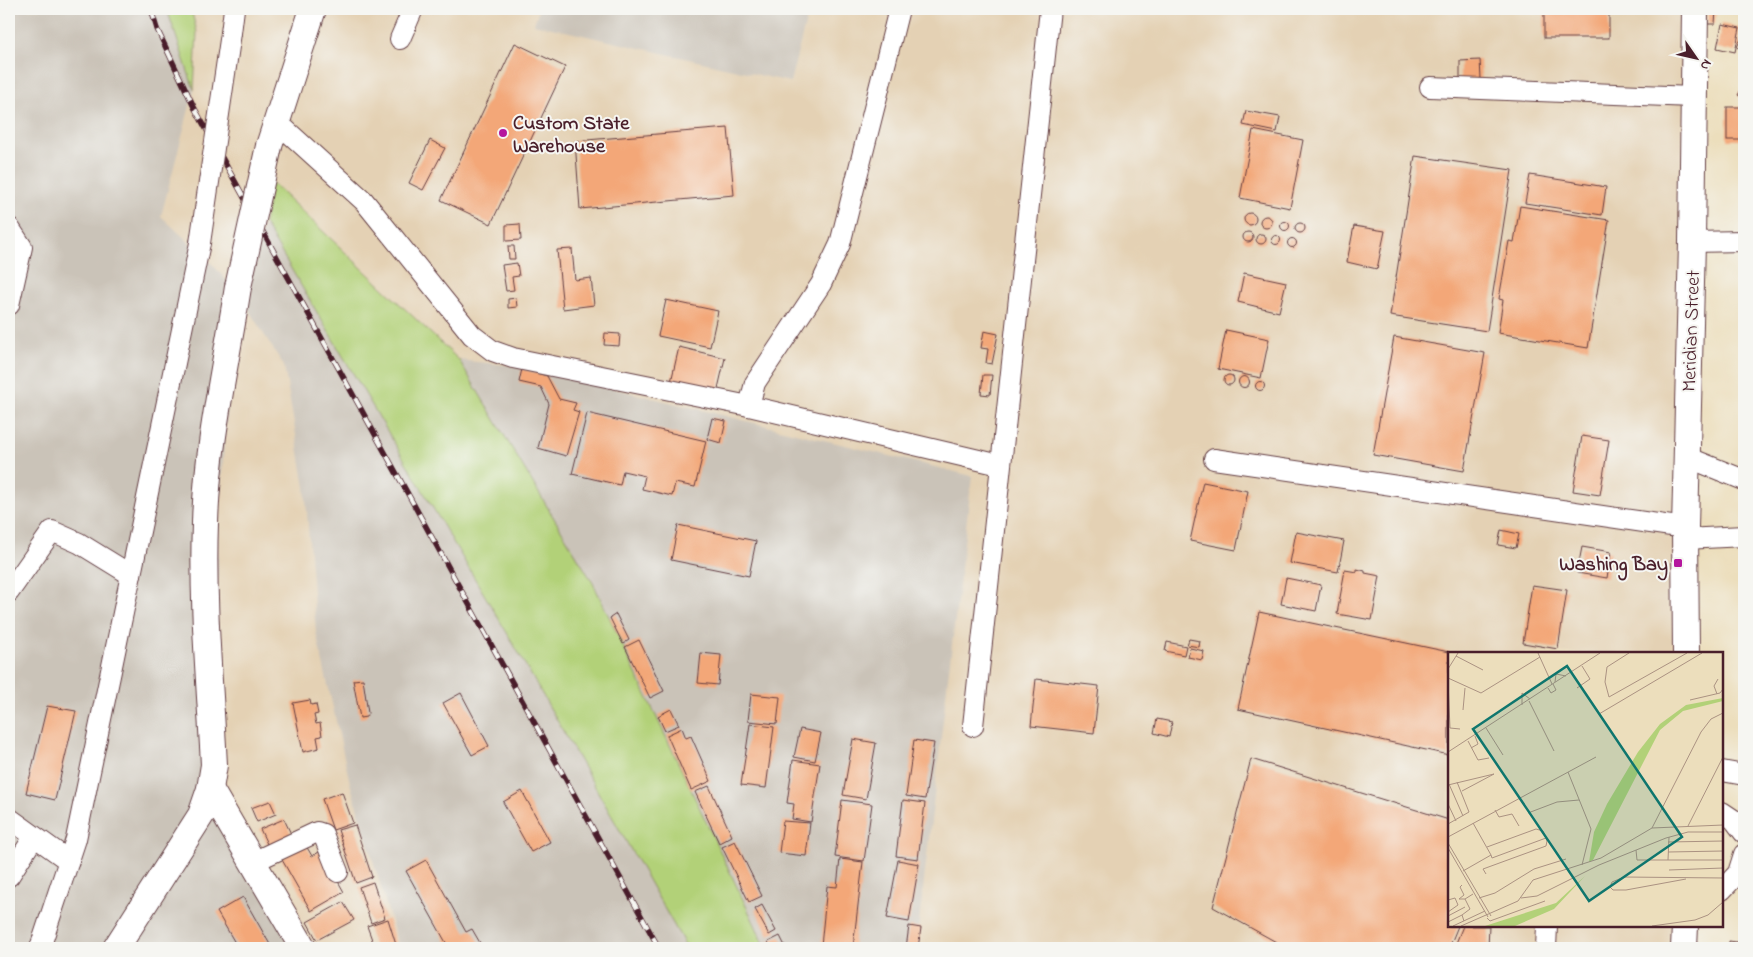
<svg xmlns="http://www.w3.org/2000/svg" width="1753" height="957" font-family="'Indie Flower',sans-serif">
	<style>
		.built { fill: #e4d1b4 }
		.industrial { fill: #cac3b8 }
		.green { fill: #b2d178; stroke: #7e7852 }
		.building { fill: #f3a778 }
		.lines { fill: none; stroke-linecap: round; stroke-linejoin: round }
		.minor-casing { stroke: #623c41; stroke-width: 22 }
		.major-casing { stroke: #623c41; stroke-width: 28 }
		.minor { stroke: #fff; stroke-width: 20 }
		.major { stroke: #fff; stroke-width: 26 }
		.rail-casing { stroke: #4a1f2b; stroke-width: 5.5 }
		.rail { stroke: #f6f6f2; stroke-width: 4; stroke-dasharray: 11; stroke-linecap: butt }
		.minor-bridge-casing { stroke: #623c41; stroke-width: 22; stroke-linecap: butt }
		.major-bridge-casing { stroke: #623c41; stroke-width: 28; stroke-linecap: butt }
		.minor-bridge { stroke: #fff; stroke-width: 20 }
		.major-bridge { stroke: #fff; stroke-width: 26 }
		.poi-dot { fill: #b5179e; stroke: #f6f6f2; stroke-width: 2 }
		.labels { text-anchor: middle; stroke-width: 4; stroke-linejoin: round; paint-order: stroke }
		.poi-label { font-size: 20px; font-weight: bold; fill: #4a1f2b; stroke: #f6f6f2; text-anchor: start }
		.street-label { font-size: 20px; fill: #4a1f2b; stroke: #f6f6f2 }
		.inset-road { fill: none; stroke: #ab9282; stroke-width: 1 }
		.view { fill: #0f766e; fill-opacity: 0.15; stroke: #0f766e; stroke-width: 2.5 }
		.inset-edge { fill: none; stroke: #4a1f2b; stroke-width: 2.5 }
	</style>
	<rect width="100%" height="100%" fill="#f6f6f2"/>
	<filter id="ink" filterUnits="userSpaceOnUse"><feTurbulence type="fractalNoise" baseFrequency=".02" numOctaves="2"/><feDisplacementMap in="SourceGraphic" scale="10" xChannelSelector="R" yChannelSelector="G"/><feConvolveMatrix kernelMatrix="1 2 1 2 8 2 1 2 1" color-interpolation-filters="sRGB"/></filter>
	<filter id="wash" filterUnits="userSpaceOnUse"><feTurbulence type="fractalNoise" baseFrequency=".0096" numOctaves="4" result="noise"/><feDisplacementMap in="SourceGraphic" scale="20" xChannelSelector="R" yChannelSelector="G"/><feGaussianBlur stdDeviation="1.12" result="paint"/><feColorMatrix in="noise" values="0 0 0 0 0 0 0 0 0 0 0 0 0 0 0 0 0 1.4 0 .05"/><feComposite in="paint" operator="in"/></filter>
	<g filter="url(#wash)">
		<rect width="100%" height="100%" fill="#ecdebc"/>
		<!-- built -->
		<path class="built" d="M69 9H1699L1690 653H1449V926H1687V948H311L218 786V534L225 430 161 216Z"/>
		<!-- industrial -->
		<g class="industrial">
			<path d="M9 9H167L194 90 161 216 213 265 242 299 264 223 510 638 687 948H399L350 783 316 632 305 487 284 366 243 301 225 430 218 534V786L311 948H9Z"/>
			<path d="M539 9H809L790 82 534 24Z"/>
			<path d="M459 360 525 367 972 476 916 948H766L593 583Z"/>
		</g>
		<!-- green -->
		<g class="green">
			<path d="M167 9H191L197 32 194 90Z"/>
			<path d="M271 182 459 360 593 583 766 948H687L510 638 264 223Z"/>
		</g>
		<g id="blocks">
			<!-- building -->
			<g class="building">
				<rect x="1544" y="9" width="65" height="29"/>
				<path d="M1708 9H1716L1715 24H1708Z"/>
				<path d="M1722 24 1740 28 1735 52 1717 48Z"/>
				<path d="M1744 33V51L1737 47Z"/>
				<path d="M515 43 565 67 491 224 441 200Z"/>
				<path d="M1480 60 1481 79 1460 80V61Z"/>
				<path d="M1744 85V99L1738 95Z"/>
				<rect x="1727" y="107" width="17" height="33"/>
				<path d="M1246 111 1280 117 1277 132 1243 125Z"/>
				<path d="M728 128 734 195 580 209 575 141Z"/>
				<path d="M1253 130 1303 140 1290 208 1240 198Z"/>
				<path d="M430 140 445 148 423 190 409 183Z"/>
				<path d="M1415 156 1512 170 1487 331 1390 316Z"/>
				<path d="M1530 175 1606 187 1602 215 1525 203Z"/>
				<path d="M1520 206 1609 220 1588 348 1498 333 1503 300 1499 299 1509 241 1514 242Z"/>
				<circle cx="1250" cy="219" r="6"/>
				<circle cx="1266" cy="222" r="6"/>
				<circle cx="1285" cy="226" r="4.5"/>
				<circle cx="1300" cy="228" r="5"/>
				<path d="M520 224 521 240 506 241V225Z"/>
				<path d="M1354 226 1385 231 1377 269 1347 262Z"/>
				<circle cx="1248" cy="237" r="5"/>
				<circle cx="1261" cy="239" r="5"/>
				<circle cx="1276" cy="240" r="4.5"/>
				<circle cx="1292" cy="243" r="4.5"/>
				<path d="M508 246H514L515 259H509Z"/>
				<path d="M572 249 575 280 591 278 594 305 563 309 557 250Z"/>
				<path d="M517 263 519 276 512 277 514 290 506 291 502 265Z"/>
				<path d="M1244 273 1286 282 1279 312 1238 302Z"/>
				<path d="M516 298 517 307 508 308V299Z"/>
				<path d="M666 300 718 311 710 347 658 336Z"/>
				<path d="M1226 330 1269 339 1261 378 1218 369Z"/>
				<path d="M984 331 998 334 992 364 986 363 988 349 981 348Z"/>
				<path d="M605 333 620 334 619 346 604 345Z"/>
				<path d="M1394 337 1485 353 1464 471 1373 455Z"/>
				<path d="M679 347 725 358 717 393 671 382Z"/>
				<path d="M522 369 547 376 559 399 576 403 573 410 579 412 566 456 538 448 549 404 541 387 519 382Z"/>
				<path d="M983 375H992L990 395 981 394Z"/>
				<circle cx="1229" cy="380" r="5"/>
				<circle cx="1244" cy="382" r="5.5"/>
				<circle cx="1260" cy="386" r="4.5"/>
				<path d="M587 413 706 441 695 487 675 483 672 496 642 489 645 476 623 471 620 485 572 474Z"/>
				<path d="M712 418 726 421 721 443 707 439Z"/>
				<path d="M1582 436 1609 440 1600 495 1573 491Z"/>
				<path d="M1203 482 1248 491 1236 550 1190 541Z"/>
				<path d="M678 525 756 541 749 576 671 560Z"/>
				<path d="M1501 530 1519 534 1516 548 1498 545Z"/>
				<path d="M1296 532 1344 541 1338 572 1290 563Z"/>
				<path d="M1582 547 1611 552 1607 578 1577 573Z"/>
				<path d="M1357 569 1365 571V573L1380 576 1372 620 1337 614 1345 570 1357 572Z"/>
				<path d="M1286 578 1321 585 1316 611 1281 604Z"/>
				<path d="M1532 585 1567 590 1558 649 1523 643Z"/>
				<path d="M1259 612 1449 652V755L1238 709Z"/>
				<path d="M616 614 629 640 623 644 610 618Z"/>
				<path d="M1189 639 1200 641 1199 647 1187 645Z"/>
				<path d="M639 640 664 691 650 698 625 647Z"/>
				<path d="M1167 642 1186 646 1184 655 1165 651Z"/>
				<path d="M1190 648 1204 651 1202 660 1188 657Z"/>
				<path d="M701 653 721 655 718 685 698 683Z"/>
				<path d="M363 679 368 713 366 717 360 718 353 680Z"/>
				<path d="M1036 679 1099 686 1094 733 1031 726Z"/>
				<path d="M461 693 489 746 472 755 443 703Z"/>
				<path d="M751 694 780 697 777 724 748 721Z"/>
				<path d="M310 700 311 705 316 704 318 714 314 715 316 724 320 723 322 736 317 737 319 748 303 752 293 703Z"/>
				<path d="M47 706 76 711 55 800 26 793Z"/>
				<path d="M671 709 679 725 665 731 658 716Z"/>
				<path d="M1157 719 1172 722 1169 737 1154 733Z"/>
				<path d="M750 724 774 727 766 788 741 785Z"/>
				<path d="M682 728 686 738 691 736 711 781 691 790 667 735Z"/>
				<path d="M800 729 821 733 815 761 794 757Z"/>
				<path d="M853 739 876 743 866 799 843 795Z"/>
				<path d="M914 740 934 743 925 799 906 796Z"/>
				<path d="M1251 759 1449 820V926H1458L1449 948H1287L1213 907Z"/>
				<path d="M793 760 820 764 811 822 792 819 794 804 787 803Z"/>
				<path d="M709 786 732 836 719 843 695 792Z"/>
				<path d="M522 791 550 842 531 852 503 802Z"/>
				<path d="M342 792 353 823 333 830 322 799Z"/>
				<path d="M842 800 872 804 864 861 835 857Z"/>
				<path d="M903 800 925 803 918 859 896 856Z"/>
				<path d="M270 801 276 814 257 822 251 808Z"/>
				<path d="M284 819 292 836 268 846 260 829Z"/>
				<path d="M783 821 810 823 806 856 779 853Z"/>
				<path d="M355 825 372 877 356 883 338 830Z"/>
				<path d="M735 841 762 896 749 902 722 847Z"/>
				<path d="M305 844 312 856 321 851 344 892 311 911 281 858Z"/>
				<path d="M840 859 863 862 853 948 821 946 827 886 837 887Z"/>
				<path d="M426 860 466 932 472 929 483 948H449L406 871Z"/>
				<path d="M898 860 919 864 909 922 887 918Z"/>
				<path d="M373 882 385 918 371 923 359 887Z"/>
				<path d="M243 897 272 948H238L217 912Z"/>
				<path d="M343 902 354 920 317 940 307 922Z"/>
				<path d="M762 905 776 931 769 935 755 909Z"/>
				<path d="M388 919 397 948H375L367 926Z"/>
				<path d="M909 926 921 928 918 948H906Z"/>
				<path d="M1463 926H1489L1488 948H1454Z"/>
				<path d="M780 936 786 948H771L768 942Z"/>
				<path d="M1729 941 1744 943V948H1729Z"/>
			</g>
		</g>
	</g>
	<g filter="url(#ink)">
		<use href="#blocks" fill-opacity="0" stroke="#623c41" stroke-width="1"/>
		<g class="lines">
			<defs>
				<g id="minor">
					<path d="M231 33 234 9"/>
					<path d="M400 39 413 9"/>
					<path d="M1430 87 1693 97"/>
					<path d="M276 121 364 201 472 335 493 351 513 358 749 406 1000 465"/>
					<path d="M9 227 22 247 9 305"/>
					<path d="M1692 242 1744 241"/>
					<path d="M749 406 755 383 821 284 840 244 899 9"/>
					<path d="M1687 457 1744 480"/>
					<path d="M1214 459 1685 528"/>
					<path d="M1685 539 1744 536"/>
					<path d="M9 592 52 531 79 543 131 575"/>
					<path d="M973 726 1050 9"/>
					<path d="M1722 771 1744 775"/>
					<path d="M1722 812 1734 820 1744 833"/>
					<path d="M9 818 69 861"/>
					<path d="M253 862 317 832 323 834 338 872"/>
					<path d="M9 876 34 837"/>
					<path d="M1722 890 1738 873 1744 854"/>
					<path d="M40 948 76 839 200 243"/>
					<path d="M1546 948 1547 926"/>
				</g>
				<g id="major">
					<path d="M269 146 313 9"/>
					<path d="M1686 653 1685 528 1692 242 1695 9"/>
					<path d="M210 789 303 948"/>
					<path d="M116 948 201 815 210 789 214 765C210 685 202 604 205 523 207 446 226 364 238 287"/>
					<path d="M1684 948 1685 926"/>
				</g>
			</defs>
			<!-- minor casing -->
			<use href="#minor" class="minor-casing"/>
			<!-- major casing -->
			<use href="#major" class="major-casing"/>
			<!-- minor -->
			<use href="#minor" class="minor"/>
			<!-- major -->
			<use href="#major" class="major"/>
			<defs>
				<path id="rail" d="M151 9 157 29 194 107 659 948"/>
			</defs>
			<!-- rail casing -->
			<use href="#rail" class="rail-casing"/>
			<!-- rail -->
			<use href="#rail" class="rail"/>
			<defs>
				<path id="minor-bridge" d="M200 243 231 33"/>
				<path id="major-bridge" d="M238 287 269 146"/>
			</defs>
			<!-- minor-bridge casing -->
			<use href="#minor-bridge" class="minor-bridge-casing"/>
			<!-- major-bridge casing -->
			<use href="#major-bridge" class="major-bridge-casing"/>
			<!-- minor-bridge -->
			<use href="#minor-bridge" class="minor-bridge"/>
			<!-- major-bridge -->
			<use href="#major-bridge" class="major-bridge"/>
		</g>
	</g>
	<!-- markers -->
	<g class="poi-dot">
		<circle cx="503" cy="133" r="5"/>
		<rect x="1673" y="558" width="10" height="10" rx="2.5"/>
	</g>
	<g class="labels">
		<!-- poi labels -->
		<g class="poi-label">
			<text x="513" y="129">Custom State<tspan x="513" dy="23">Warehouse</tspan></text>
			<text x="1668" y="570" text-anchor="end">Washing Bay</text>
		</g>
		<!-- street labels -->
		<g class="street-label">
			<text transform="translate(1690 331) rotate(-88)" y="7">Meridian Street</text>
		</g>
	</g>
	<!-- overview -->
	<g transform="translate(1448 652)">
		<rect width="275" height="275" fill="#ecdebc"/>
		<path d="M275 46V49L235 59 212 78 145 208 141 210 146 180 159 152 190 100 212 72 238 53ZM137 224 106 257 67 274H37L108 251Z" fill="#b2d178"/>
		<path class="inset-road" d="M90 1 104 32M181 1 159 15 157 30 161 45 239 1M8 4 35 18M0 17 10 1M0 26 33 41 92 5M0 29 2 76 12 77M107 30 108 22 118 24M100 36 103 41 108 38 105 32M129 36 142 27 134 14M269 42 266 34 270 27M242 48 272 41 275 37M81 49 106 99M74 53V41L82 47M15 58 17 36M151 62 254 1M38 76 55 103M20 89 30 108 41 106M23 96 30 92 27 84M0 100 152 1M120 120 143 177 134 213M1 132 15 164M0 133 46 122 14 139M0 152 8 169M47 158 51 165 64 162 71 174M80 161 109 150 131 148M25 171 43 203M0 172 21 160 9 130M240 174 275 105M204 176 253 80 263 67 275 61M0 185 148 105M220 190 275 189M0 191 43 264M0 196 40 265M188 198 189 208H275M220 200 275 199M220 208 221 185M221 218 275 216M15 219 43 203 44 206 98 186M38 222 35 217 98 194 99 189 95 179 88 177 39 195M238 227 178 238H165L162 235 164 230 176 225 275 226M14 233 12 235 16 243 11 247H17M31 246 47 241 86 217 118 207M73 246 89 244 151 213 218 186 240 180H275M0 248 7 246 10 253 0 260M0 264 17 255M39 266 42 269 97 249M16 269 14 263 22 257 17 247 25 242M0 270 14 263M5 274 37 259M13 274 70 249 85 228 153 206 204 176 275 173M204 274 247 268 260 263 275 250"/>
		<path class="view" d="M119 14 234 185 141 249 25 77Z"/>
		<rect width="275" height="275" class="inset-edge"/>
	</g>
	<!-- margin -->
	<rect width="1753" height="957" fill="none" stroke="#f6f6f2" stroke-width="30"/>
	<!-- north arrow -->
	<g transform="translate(1696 58) rotate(124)" stroke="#f6f6f2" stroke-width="4" paint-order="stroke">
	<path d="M0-4L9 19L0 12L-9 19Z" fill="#4a1f2b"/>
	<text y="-8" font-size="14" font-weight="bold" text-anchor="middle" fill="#4a1f2b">N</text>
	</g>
</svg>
